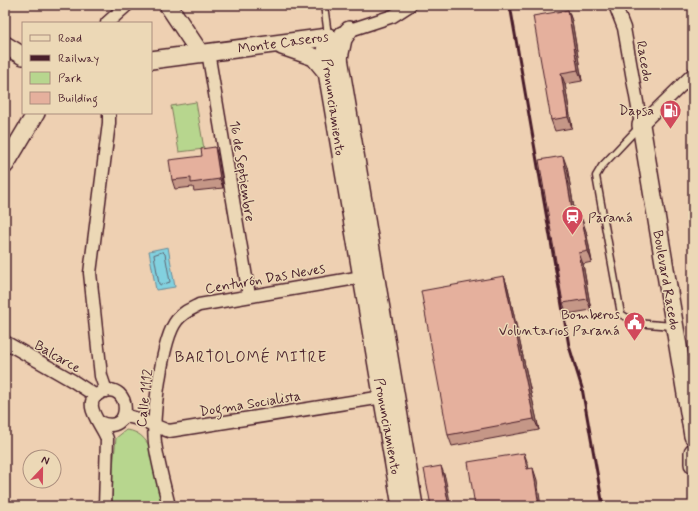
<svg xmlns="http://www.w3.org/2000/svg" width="698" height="511" font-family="Mynerve,sans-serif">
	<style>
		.green { fill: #b7d68e; stroke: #807a5c }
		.water { fill: #82d1df; stroke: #6c8a97 }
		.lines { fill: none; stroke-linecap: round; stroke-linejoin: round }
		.shore { stroke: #606673; stroke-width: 1 }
		.lane-casing { stroke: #4a1f2b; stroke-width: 9 }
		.street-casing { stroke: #4a1f2b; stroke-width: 15 }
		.secondary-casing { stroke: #4a1f2b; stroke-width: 20 }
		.lane { stroke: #ecd8b6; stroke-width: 6 }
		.street { stroke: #ecd8b6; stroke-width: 12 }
		.secondary { stroke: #ecd8b6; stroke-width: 17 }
		.rail { stroke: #4a1f2b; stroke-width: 3 }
		.wall { fill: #c59787; stroke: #4a1f2b }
		.shaded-wall { fill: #a07b6e; stroke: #4a1f2b }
		.building { fill: #e5b09d; stroke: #4a1f2b }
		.labels { text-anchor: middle; stroke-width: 3; stroke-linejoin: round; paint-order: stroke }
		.street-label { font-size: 14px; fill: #4a1f2b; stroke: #ecd8b6 }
		.poi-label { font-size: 14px; fill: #4a1f2b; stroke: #ecd8b6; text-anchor: end }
		.neighbourhood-label { font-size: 15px; letter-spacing: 1px; fill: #4a1f2b; stroke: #ecd8b6 }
	</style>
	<rect width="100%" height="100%" fill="#eed0b2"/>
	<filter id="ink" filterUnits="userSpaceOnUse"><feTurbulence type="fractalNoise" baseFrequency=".025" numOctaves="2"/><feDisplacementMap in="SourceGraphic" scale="8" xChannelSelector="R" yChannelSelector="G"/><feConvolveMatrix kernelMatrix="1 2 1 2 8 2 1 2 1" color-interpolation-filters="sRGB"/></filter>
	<g filter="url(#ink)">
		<!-- green -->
		<g class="green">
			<path d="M196 102 204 149 179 152 171 106Z"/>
			<path d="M126 430C158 432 158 481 162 506H112L113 467 116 438Z"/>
		</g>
		<!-- water -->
		<path class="water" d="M168 247 175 287 156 290 149 251Z"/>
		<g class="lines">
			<!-- shore -->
			<path class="shore" d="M163 252 165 254 170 282 161 285 159 284 154 255Z"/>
			<defs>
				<g id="lane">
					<path d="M324 5 328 35"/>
					<path d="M639 127 602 166 596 176 621 314 635 323 673 326"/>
				</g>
				<g id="street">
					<path d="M615 5 624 28 641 125"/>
					<path d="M107 23 127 5"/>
					<path d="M341 33 393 16 410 5"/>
					<path d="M208 52 249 295"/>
					<path d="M641 125 693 74"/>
					<path d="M5 342 73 381 96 396"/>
					<path d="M106 391 101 376 90 273 109 123V113"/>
					<path d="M124 416C140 417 153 426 169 431L383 397"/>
					<path d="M99 422C134 438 132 380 102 392 78 402 103 425 107 439L105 506"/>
					<path d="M169 506C164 485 158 464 155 443 152 418 162 338 177 320 183 312 191 309 199 305L362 277"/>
				</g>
				<g id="secondary">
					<path d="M168 5 200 53"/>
					<path d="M328 37 339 58 414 506"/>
					<path d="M328 37 325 60 401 506"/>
					<path d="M5 45 23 56"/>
					<path d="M282 46 314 57 328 74"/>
					<path d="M339 58 343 39 349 30"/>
					<path d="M151 60 328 37"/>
					<path d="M641 125 693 436"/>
					<path d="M5 165 36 113"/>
					<path d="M693 452V464"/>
				</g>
			</defs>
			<!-- lane casing -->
			<use href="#lane" class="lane-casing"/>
			<!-- street casing -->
			<use href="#street" class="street-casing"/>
			<!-- secondary casing -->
			<use href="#secondary" class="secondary-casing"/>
			<!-- lane -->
			<use href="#lane" class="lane"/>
			<!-- street -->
			<use href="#street" class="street"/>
			<!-- secondary -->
			<use href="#secondary" class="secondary"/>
			<!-- rail -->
			<path class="rail" d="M510 5 569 346 582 388 603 506"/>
		</g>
		<!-- wall -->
		<g class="wall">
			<path d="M568 10 572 21 582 81 565 84 572 128 555 131 551 120Z"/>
			<path d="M215 147 218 156 223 188 194 191 193 187 175 189 172 180 202 156Z"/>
			<path d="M567 167 576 220 586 231 592 262 583 264 591 310 567 314 563 303Z"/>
			<path d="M504 276 508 288 539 430 452 446 448 435Z"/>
			<path d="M5 499 7 506H5Z"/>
		</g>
		<!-- shaded-wall -->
		<g class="shaded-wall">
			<path d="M568 10 572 21 582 81 578 70Z"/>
			<path d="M561 73 565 84 572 128 568 117Z"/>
			<path d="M215 147 218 156 223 188 220 179Z"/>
			<path d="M563 156 567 167 578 232 574 221Z"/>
			<path d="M582 219 586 231 592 262 588 251Z"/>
			<path d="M579 253 583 264 591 310 587 299Z"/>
			<path d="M504 276 508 288 539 430 534 419Z"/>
			<path d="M524 453 528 464 531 481 527 469Z"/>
			<path d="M441 466 445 477 451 506H449Z"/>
			<path d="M533 468 537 480 541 506H539Z"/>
		</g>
		<!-- building -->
		<g class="building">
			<path d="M568 10 578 70 561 73 568 117 551 120 533 16Z"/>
			<path d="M215 147 220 179 191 183V178L172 180 169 160 202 156 201 149Z"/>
			<path d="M563 156 574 221 582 219 588 251 579 253 587 299 563 303 539 160Z"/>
			<path d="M504 276 534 419 448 435 421 291Z"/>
			<path d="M524 453 527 469 533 468 539 506H475L468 462Z"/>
			<path d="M441 466 449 506H431L424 469Z"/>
		</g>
	</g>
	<!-- icons -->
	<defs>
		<symbol id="fuel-pin" viewBox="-11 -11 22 30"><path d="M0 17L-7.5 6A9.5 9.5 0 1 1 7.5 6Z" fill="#d1495b" stroke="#ecd8b6"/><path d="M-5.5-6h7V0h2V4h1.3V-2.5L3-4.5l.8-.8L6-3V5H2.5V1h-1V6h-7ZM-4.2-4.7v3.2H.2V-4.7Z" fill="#fff"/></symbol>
		<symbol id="station-pin" viewBox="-11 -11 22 30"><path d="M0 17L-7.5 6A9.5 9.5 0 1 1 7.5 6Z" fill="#d1495b" stroke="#ecd8b6"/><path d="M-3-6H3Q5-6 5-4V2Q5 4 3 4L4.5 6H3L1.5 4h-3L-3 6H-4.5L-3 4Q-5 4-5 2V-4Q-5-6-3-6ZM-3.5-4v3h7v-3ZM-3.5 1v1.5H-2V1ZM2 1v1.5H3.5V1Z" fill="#fff"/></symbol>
		<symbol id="civic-pin" viewBox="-11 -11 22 30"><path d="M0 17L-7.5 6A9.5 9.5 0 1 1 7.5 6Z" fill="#d1495b" stroke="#ecd8b6"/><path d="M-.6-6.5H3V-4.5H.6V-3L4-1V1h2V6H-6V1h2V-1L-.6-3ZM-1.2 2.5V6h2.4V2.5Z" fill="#fff"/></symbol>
	</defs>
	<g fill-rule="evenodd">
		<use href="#fuel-pin" x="658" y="98" width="25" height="34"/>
		<use href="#station-pin" x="560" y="204" width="25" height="34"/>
		<use href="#civic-pin" x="622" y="310" width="25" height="34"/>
	</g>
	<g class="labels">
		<!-- street labels -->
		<g class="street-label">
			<text transform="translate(283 42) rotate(-8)" y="5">Monte Caseros</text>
			<text transform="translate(645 61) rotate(80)" y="5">Racedo</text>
			<text transform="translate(334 107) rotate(82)" y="5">Pronunciamiento</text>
			<text transform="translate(243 171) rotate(81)" y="5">16 de Septiembre</text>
			<text transform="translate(265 278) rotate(-10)" y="5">Centurón Das Neves</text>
			<text transform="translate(667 280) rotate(80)" y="5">Boulevard Racedo</text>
			<text transform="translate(58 356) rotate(30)" y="5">Balcarce</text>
			<text transform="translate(144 398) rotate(-83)" y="5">Calle 1112</text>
			<text transform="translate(250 403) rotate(-9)" y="5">Dogma Socialista</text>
			<text transform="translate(388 426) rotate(80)" y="5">Pronunciamiento</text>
		</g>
		<!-- poi labels -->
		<g class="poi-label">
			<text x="654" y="115">Dapsa</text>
			<text x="588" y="222" text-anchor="start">Paraná</text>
			<text x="620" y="319">Bomberos<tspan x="620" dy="16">Voluntarios Paraná</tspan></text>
		</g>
		<!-- neighbourhood labels -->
		<g class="neighbourhood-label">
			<text x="251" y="362">BARTOLOMÉ MITRE</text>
		</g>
	</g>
	<!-- margin -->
	<rect width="698" height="511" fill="none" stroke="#ecd8b6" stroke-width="20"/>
	<rect x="10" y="10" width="678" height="491" fill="none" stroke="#4a1f2b" stroke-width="1.5" filter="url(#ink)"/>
	<!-- legend -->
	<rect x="22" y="22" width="130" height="92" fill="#ecd8b6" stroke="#ab8e7e"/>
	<rect x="30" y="35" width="20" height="6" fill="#ecd8b6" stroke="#ab8e7e"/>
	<text x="58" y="42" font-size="12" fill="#4a1f2b">Road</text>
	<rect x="30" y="55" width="20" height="6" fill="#4a1f2b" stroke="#ab8e7e"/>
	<text x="58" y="62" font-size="12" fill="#4a1f2b">Railway</text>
	<rect x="30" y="72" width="20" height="12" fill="#b7d68e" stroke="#ab8e7e"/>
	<text x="58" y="82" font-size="12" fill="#4a1f2b">Park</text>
	<rect x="30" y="92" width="20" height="12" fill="#e5b09d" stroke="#ab8e7e"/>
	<text x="58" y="102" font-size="12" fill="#4a1f2b">Building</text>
	<!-- north arrow -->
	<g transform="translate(42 469) rotate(22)"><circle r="19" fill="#ecd8b6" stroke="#ab8e7e"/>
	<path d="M0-3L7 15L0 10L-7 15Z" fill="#d1495b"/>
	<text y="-6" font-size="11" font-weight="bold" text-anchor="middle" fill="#4a1f2b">N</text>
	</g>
</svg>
